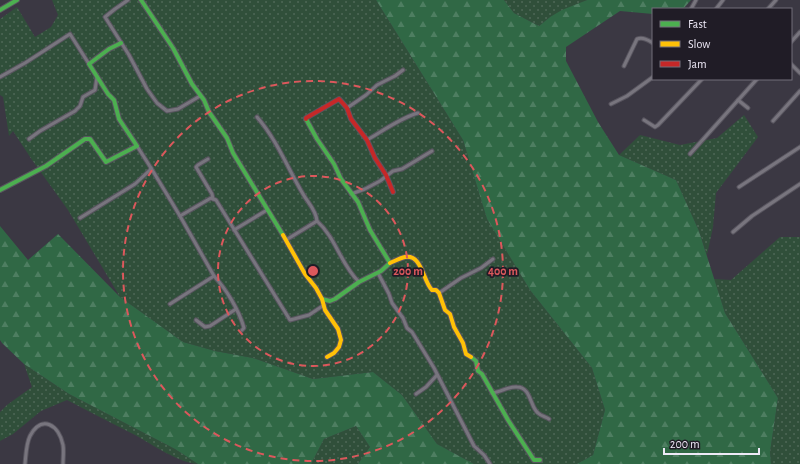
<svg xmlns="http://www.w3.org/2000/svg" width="800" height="464" font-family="'Alegreya Sans',sans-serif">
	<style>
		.grass { fill: url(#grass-dots) }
		.forest { fill: url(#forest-firs) }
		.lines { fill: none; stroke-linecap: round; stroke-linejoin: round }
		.street-casing { stroke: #58555f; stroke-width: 5 }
		.fast-casing { stroke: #58555f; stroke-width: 6 }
		.slow-casing { stroke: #58555f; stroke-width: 6 }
		.jam-casing { stroke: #58555f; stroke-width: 6 }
		.street { stroke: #78757e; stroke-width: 3 }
		.fast { stroke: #4caf50; stroke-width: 4 }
		.slow { stroke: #ffc107; stroke-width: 4 }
		.jam { stroke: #c62828; stroke-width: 4 }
		.ring { fill: none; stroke: #dc585c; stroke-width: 2; stroke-dasharray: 7 5 }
		.centre { fill: #dc585c; stroke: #201c26; stroke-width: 2 }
		.ring-label { font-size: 12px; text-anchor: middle; font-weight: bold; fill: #dc585c; stroke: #201c26; stroke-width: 3.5; stroke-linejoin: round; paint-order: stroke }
	</style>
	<defs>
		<pattern id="grass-dots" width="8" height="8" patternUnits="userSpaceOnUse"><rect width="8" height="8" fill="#304f3a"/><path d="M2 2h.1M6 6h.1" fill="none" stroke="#4e6857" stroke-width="1.8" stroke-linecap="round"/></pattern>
		<pattern id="forest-firs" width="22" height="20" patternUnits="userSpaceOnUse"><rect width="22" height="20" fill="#306845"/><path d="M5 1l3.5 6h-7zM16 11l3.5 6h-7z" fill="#4e7e61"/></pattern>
	</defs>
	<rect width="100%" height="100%" fill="#3b3843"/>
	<!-- grass -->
	<g class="grass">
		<path d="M52 0H376L463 140 487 219 530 290 592 368 605 410 593 455 577 464H474L437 444 402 395 373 372 313 379 253 358 215 351 183 342 120 297 68 210 32 160 13 131 9 136 3 97 0 95V19L17 7 35 37 51 27 58 15Z"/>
		<path d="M504 0H587L550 17 539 26 514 13Z"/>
		<path d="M744 115 758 137 716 193 713 227 707 255 699 231 676 180 619 155 640 135 680 145 717 138Z"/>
		<path d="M780 237H800V464H771L770 452 778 398 725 313 714 279 731 280Z"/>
		<path d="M24 364 69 394 175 449 198 464C181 464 151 444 135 435 112 423 89 412 67 400L41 411 13 434 0 441V412L7 405 32 387Z"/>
		<path d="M356 426 370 447 358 464H311L324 439Z"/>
	</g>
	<!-- forest -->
	<g class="forest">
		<path d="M376 0H504L514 13 539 26 550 17 562 10 587 0H691L683 9H653V14L620 11 566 47V61L598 122 619 155 676 180 699 231 725 313 778 398 770 452 771 464H577L593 455 605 410 592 368 530 290 487 219 463 140Z"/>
		<path d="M0 226 28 260 58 234 120 297 183 342 215 351 253 358 313 379 373 372 402 395 437 444 474 464H358L370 447 356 426 324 439 311 464H198L175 449 69 394 24 364 2 343 0 340Z"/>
	</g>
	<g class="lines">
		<defs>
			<g id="street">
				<path d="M128 0 115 9 105 17 129 55 147 89 157 103 167 111 178 109 200 96"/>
				<path d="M691 9 696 0"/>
				<path d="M716 9 723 0"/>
				<path d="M768 9 776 0"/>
				<path d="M791 42 800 32"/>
				<path d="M791 64 800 73"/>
				<path d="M624 66 637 39C643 37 648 40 653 43"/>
				<path d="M0 77 25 63 70 34 89 64"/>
				<path d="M738 100 748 108"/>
				<path d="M611 104 627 96 653 77"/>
				<path d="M347 108 366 95 377 85 395 76 403 70"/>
				<path d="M257 117C277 140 288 169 303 194 308 203 316 210 317 221"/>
				<path d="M644 120 655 127 658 125 702 79"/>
				<path d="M773 121 800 91"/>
				<path d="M29 139 40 131 75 111 80 106 83 97 95 90 97 77"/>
				<path d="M367 140C383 131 400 118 418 113"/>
				<path d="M690 154 757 79"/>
				<path d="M208 159 198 165 196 167 212 194 213 199"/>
				<path d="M151 168 180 216 211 198 216 200 290 320 309 315 324 305"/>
				<path d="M739 187 800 147"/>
				<path d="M351 194 365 189 380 181 393 171 402 169 432 151"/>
				<path d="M80 218 135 184 150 170 151 168 137 146"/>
				<path d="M234 230 267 210"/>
				<path d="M733 232 752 216 800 184"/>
				<path d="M286 240 317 221C336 238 341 265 359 282"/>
				<path d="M378 273 389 294 392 303 403 318 407 328 412 332 434 368 474 446 484 455 490 464"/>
				<path d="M214 276C226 289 239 310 244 328L242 330"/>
				<path d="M439 293 461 278 481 268 493 259"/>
				<path d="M170 304 214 276 180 216"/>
				<path d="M196 320 205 327 210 326 236 309"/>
				<path d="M492 393C501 392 509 386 517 387 531 387 530 407 538 413 541 416 546 417 549 419"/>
				<path d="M416 394 426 387 437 375"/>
				<path d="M25 464C26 455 26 444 30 436 42 414 59 425 63 445 64 451 63 458 63 464"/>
			</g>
			<g id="fast">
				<path d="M141 0 173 48 192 84 204 100 209 112 227 138 233 153 283 235"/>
				<path d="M0 10 17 0"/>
				<path d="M306 119 317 139 334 164 341 179 358 202 370 230 390 263 381 271 359 282 335 299 330 301 322 299"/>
				<path d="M0 190 46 166 85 139H90L106 162 137 146 119 119 114 100 108 94 89 64 109 49 121 43"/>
				<path d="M471 357 476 361 478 371 482 374 508 420 534 460H540"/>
			</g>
			<g id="slow">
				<path d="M283 235 305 274 316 288 322 299 325 310 338 329 341 340 339 347 334 353 327 357"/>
				<path d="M390 263C395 261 400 258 405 257 422 254 423 281 432 290H436L439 293 445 310 450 314 454 327 463 343 466 354 471 357"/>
			</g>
			<path id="jam" d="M306 119V118L339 99 347 108 351 119 367 140 375 158 386 175 393 192"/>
		</defs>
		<!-- street casing -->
		<use href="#street" class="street-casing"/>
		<!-- fast casing -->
		<use href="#fast" class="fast-casing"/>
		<!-- slow casing -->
		<use href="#slow" class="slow-casing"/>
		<!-- jam casing -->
		<use href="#jam" class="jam-casing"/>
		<!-- street -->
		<use href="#street" class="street"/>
		<!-- fast -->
		<use href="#fast" class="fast"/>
		<!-- slow -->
		<use href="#slow" class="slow"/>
		<!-- jam -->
		<use href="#jam" class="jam"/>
	</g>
	<!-- distance rings -->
	<g class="ring">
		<circle cx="313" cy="271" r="95"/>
		<circle cx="313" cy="271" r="190"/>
	</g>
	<circle cx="313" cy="271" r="6" class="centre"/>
	<g class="ring-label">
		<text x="408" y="275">200 m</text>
		<text x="503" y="275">400 m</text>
	</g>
	<!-- legend -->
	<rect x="652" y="8" width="140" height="72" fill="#201c26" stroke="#726e7a"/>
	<rect x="660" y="21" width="20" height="6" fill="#4caf50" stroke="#726e7a"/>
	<text x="688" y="28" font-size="12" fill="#eee9f7">Fast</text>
	<rect x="660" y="41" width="20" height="6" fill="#ffc107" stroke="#726e7a"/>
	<text x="688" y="48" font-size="12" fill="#eee9f7">Slow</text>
	<rect x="660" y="61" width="20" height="6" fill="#c62828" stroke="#726e7a"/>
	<text x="688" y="68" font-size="12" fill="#eee9f7">Jam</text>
	<!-- scale -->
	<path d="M664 448v6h95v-6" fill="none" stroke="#eee9f7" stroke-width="2"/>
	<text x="670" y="448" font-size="12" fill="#eee9f7" stroke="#201c26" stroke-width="3" paint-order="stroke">200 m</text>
</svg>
